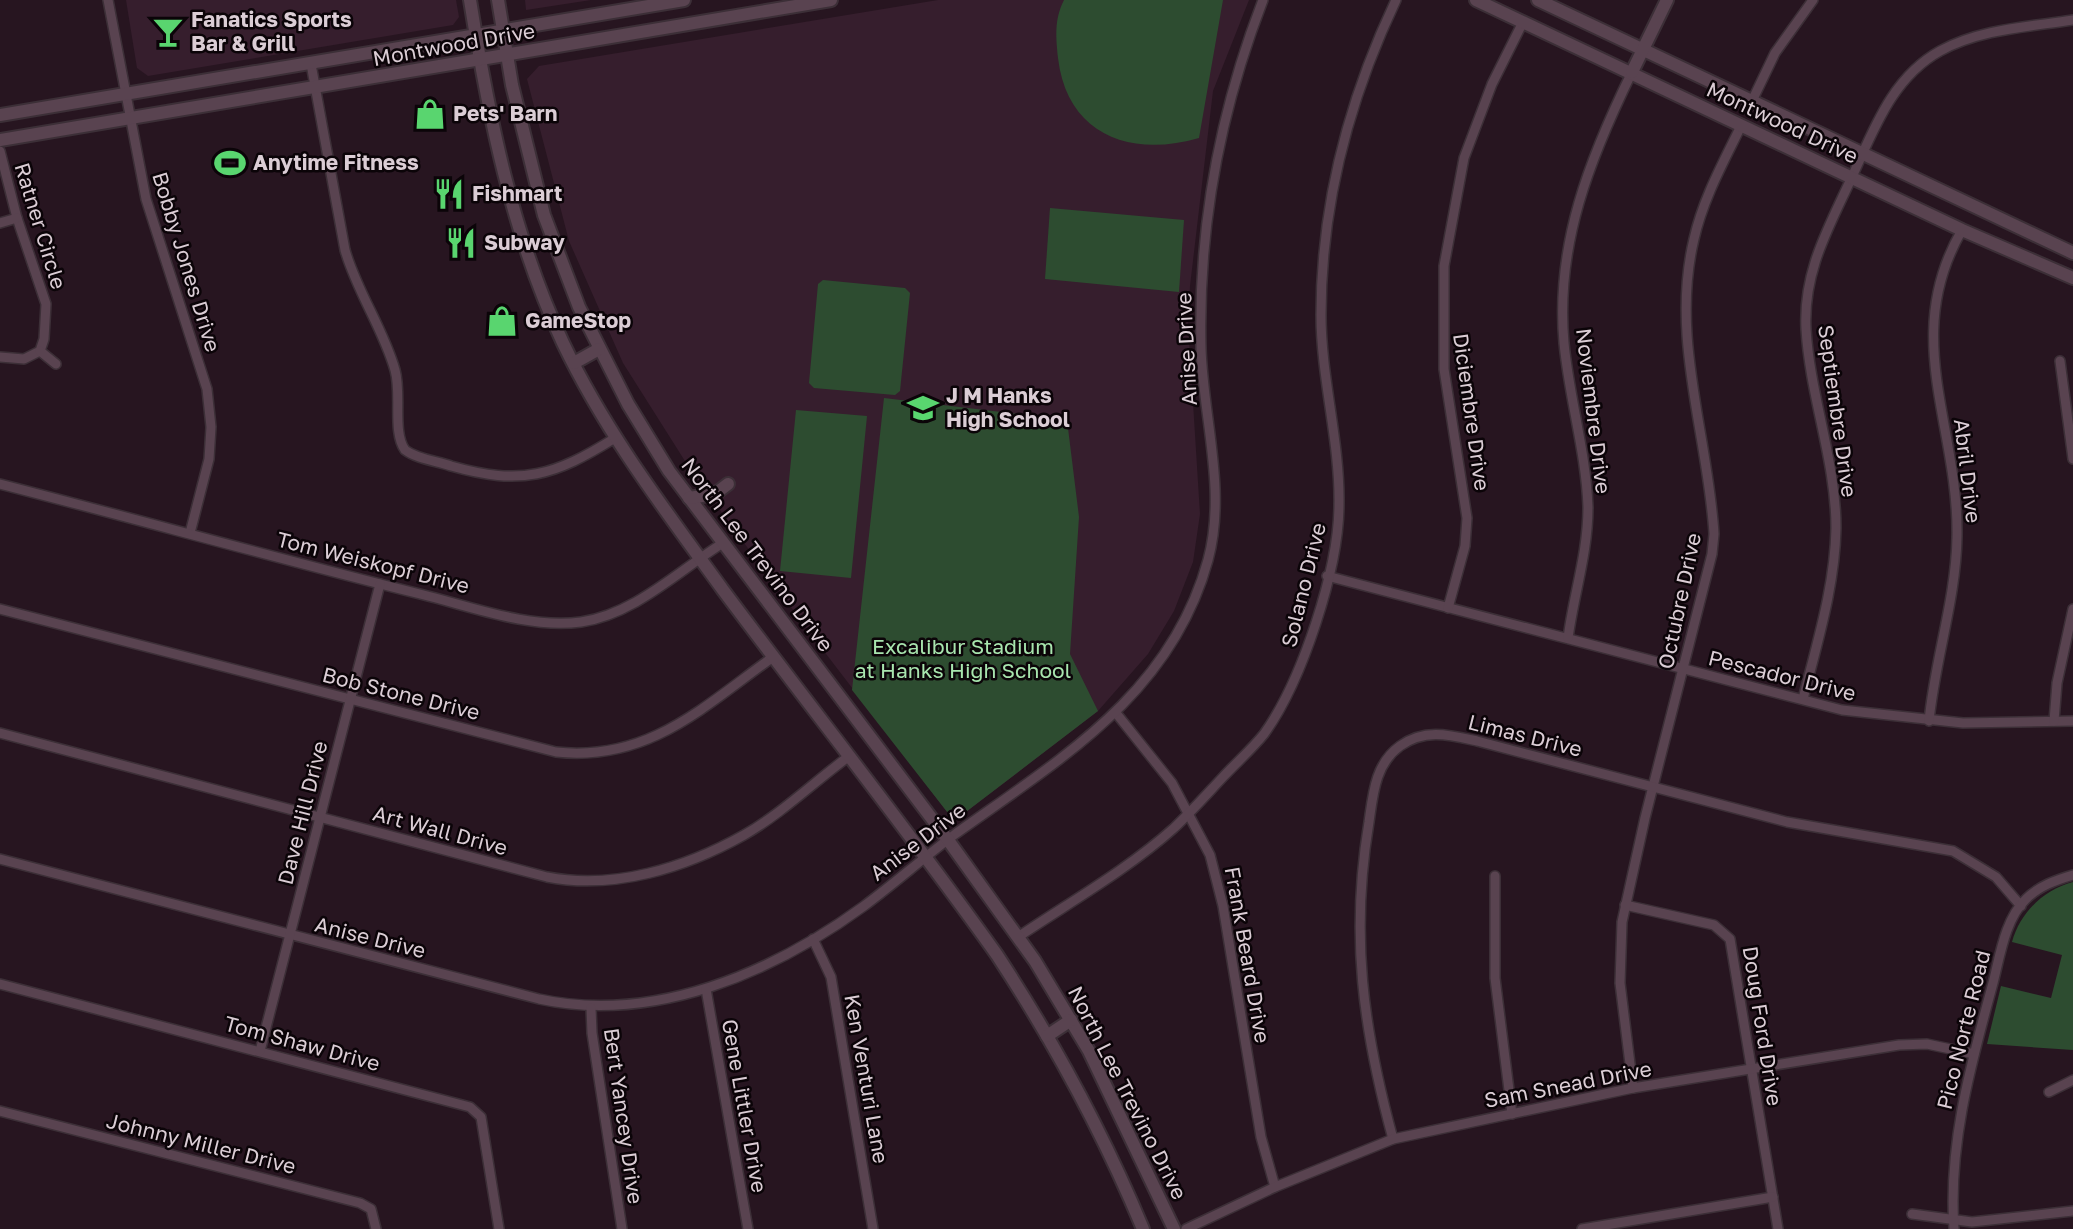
<svg xmlns="http://www.w3.org/2000/svg" width="2073" height="1229" font-family="'Golos Text',sans-serif">
	<style>
		.built { fill: #361e2d }
		.green { fill: #2d4c30 }
		.lines { fill: none; stroke-linecap: round; stroke-linejoin: round }
		.street-casing { stroke: #3c2f37; stroke-width: 12 }
		.secondary-casing { stroke: #3c2f37; stroke-width: 16 }
		.street { stroke: #594350; stroke-width: 9 }
		.secondary { stroke: #594350; stroke-width: 12 }
		.labels { text-anchor: middle; stroke-width: 5; stroke-linejoin: round; paint-order: stroke }
		.poi-label { font-size: 21px; font-weight: bold; fill: #dbcdd5; stroke: #0b0408; text-anchor: start }
		.street-label { font-size: 21px; fill: #dbcdd5; stroke: #0b0408 }
		.park-label { font-size: 21px; fill: #a8e5ae; stroke: #0b0408 }
	</style>
	<rect width="100%" height="100%" fill="#271520"/>
	<!-- built -->
	<g class="built">
		<path d="M126 0H456L459 17 453 25 148 76 137 68Z"/>
		<path d="M525 0H591L526 10Z"/>
		<path d="M938 0H1249L1213 91 1190 286 1188 323 1200 514 1193 562 1174 611 1148 654 1098 711 958 818 951 817 810 633 690 469 623 363 569 241 527 79 539 66Z"/>
	</g>
	<!-- green -->
	<g class="green">
		<path d="M1064 0H1223L1199 138C1131 158 1067 135 1058 58 1056 37 1054 20 1064 0Z"/>
		<path d="M1050 208 1184 220 1179 292 1045 279Z"/>
		<path d="M823 280 905 288 910 293 900 391 895 395 814 388 809 383 818 284Z"/>
		<path d="M884 398 1067 420 1079 517 1070 654 1098 711 958 818 951 817 852 690Z"/>
		<path d="M796 410 867 416 851 578 780 571Z"/>
		<path d="M2073 882V1050L1987 1044 2001 986 2051 998 2062 955 2012 942C2020 913 2043 890 2073 882Z"/>
	</g>
	<g class="lines">
		<defs>
			<g id="street">
				<path d="M108 0 146 199 207 389 211 427 209 459 190 533"/>
				<path d="M311 64 345 250C357 292 383 328 395 370 402 394 392 432 405 450 417 459 437 461 451 466 522 486 554 476 615 438"/>
				<path d="M1752 101 1775 53 1813 0"/>
				<path d="M0 151 17 218 46 304 44 339 40 351 24 359 0 357"/>
				<path d="M0 223 17 218"/>
				<path d="M40 351 56 364"/>
				<path d="M2060 361 2073 459"/>
				<path d="M0 484C140 520 279 559 420 594 470 606 528 629 581 622 635 614 678 571 723 543"/>
				<path d="M1327 576 1842 710 1963 723 2073 721"/>
				<path d="M1448 608 1465 546 1467 518 1444 369V266L1464 158 1492 84 1523 22"/>
				<path d="M0 609 556 752C648 762 703 707 773 657"/>
				<path d="M1568 638C1574 593 1588 553 1588 507 1586 452 1569 397 1564 343 1555 245 1590 158 1632 72"/>
				<path d="M1803 699C1817 643 1835 586 1836 528 1836 461 1810 396 1806 329 1803 272 1828 229 1851 179 1873 132 1891 78 1940 51 1980 29 2028 27 2073 20"/>
				<path d="M1116 713 1172 783 1210 855 1223 906 1261 1137 1275 1187"/>
				<path d="M1929 721C1935 659 1956 599 1957 537 1959 426 1900 337 1962 230"/>
				<path d="M2054 721 2057 683 2073 609"/>
				<path d="M0 733 547 877C614 890 685 868 744 835 781 814 814 782 848 757"/>
				<path d="M0 859 539 999C654 1024 772 973 864 906 895 883 923 858 954 835 1060 759 1171 695 1208 560 1227 490 1203 418 1201 348 1198 228 1220 111 1263 0"/>
				<path d="M1495 876V978L1512 1114"/>
				<path d="M1625 905 1714 925 1730 939 1778 1229"/>
				<path d="M1018 937C1070 902 1127 870 1174 828 1191 812 1207 794 1223 777 1236 763 1252 749 1264 734 1302 681 1339 569 1339 504 1340 441 1321 378 1321 315 1321 205 1349 99 1396 0"/>
				<path d="M813 939 831 977 873 1229"/>
				<path d="M0 984 470 1107 481 1117 499 1229"/>
				<path d="M706 989 748 1229"/>
				<path d="M591 1008 592 1033 622 1229"/>
				<path d="M260 1051 380 584"/>
				<path d="M1633 1088 1620 983 1622 922 1645 818 1712 554 1714 534C1708 435 1670 338 1694 239 1703 199 1723 163 1741 126"/>
				<path d="M2049 1092 2073 1080"/>
				<path d="M0 1111 360 1203 371 1209 376 1229"/>
				<path d="M1393 1139C1363 1029 1350 935 1369 822 1373 794 1375 764 1400 746 1425 728 1450 735 1477 741L1787 822 1953 851 1996 877 2021 906"/>
				<path d="M1912 1214 1972 1222 2073 1211"/>
				<path d="M1186 1229 1275 1187 1393 1139 1633 1088 1899 1045 1927 1044 1974 1054"/>
				<path d="M1582 1229 1773 1197"/>
				<path d="M1954 1229C1948 1144 1971 1064 1993 983 2000 956 2005 919 2026 899 2039 886 2056 880 2073 875"/>
			</g>
			<g id="secondary">
				<path d="M470 0C489 118 512 234 563 343 606 433 665 510 723 590 814 712 909 831 997 955 1054 1042 1103 1133 1143 1229"/>
				<path d="M498 0 512 85 544 215 579 307 628 404 669 471 948 840 1035 961 1089 1051 1174 1229"/>
				<path d="M1476 0 1962 230 2073 278"/>
				<path d="M1538 0 2073 253"/>
				<path d="M1632 72 1667 0"/>
				<path d="M0 115 684 0"/>
				<path d="M0 140 831 0"/>
				<path d="M574 363 599 349"/>
				<path d="M689 498 715 494 728 484"/>
				<path d="M1047 1036 1071 1020"/>
			</g>
		</defs>
		<!-- street casing -->
		<use href="#street" class="street-casing"/>
		<!-- secondary casing -->
		<use href="#secondary" class="secondary-casing"/>
		<!-- street -->
		<use href="#street" class="street"/>
		<!-- secondary -->
		<use href="#secondary" class="secondary"/>
	</g>
	<!-- icons -->
	<defs>
		<symbol id="bar-bare" viewBox="-9 -9 18 18"><path d="M-6-5H6L.8 .8V4.5H3.5V6h-7V4.5H-.8V.8Z" fill="#59d56f" stroke="#0b0408" stroke-width="2.5" paint-order="stroke"/></symbol>
		<symbol id="shop-bare" viewBox="-9 -9 18 18"><path d="M-5-2.5h2.3a2.7 3.5 0 0 1 5.4 0H5L5.5 6h-11ZM-1.5-2.5h3a1.5 2.3 0 0 0-3 0Z" fill="#59d56f" stroke="#0b0408" stroke-width="2.5" paint-order="stroke"/></symbol>
		<symbol id="stadium-bare" viewBox="-9 -9 18 18"><path d="M0-5a6.5 5 0 1 0 0 10a6.5 5 0 1 0 0-10ZM-3.5-1.8h7v3.6h-7Z" fill="#59d56f" stroke="#0b0408" stroke-width="2.5" paint-order="stroke"/></symbol>
		<symbol id="restaurant-bare" viewBox="-9 -9 18 18"><path d="M-5-6h1v4h1v-4h1v4h1v-4h1v5L-1.5 .5V6h-2V.5L-5-1ZM5-6V6H3V1.5H1.5Q1.5-4 5-6Z" fill="#59d56f" stroke="#0b0408" stroke-width="2.5" paint-order="stroke"/></symbol>
		<symbol id="school-bare" viewBox="-9 -9 18 18"><path d="M0-5L7-2L0 1L-7-2ZM-4 1L0 2.5L4 1V4Q0 6-4 4Z" fill="#59d56f" stroke="#0b0408" stroke-width="2.5" paint-order="stroke"/></symbol>
	</defs>
	<g fill-rule="evenodd">
		<use href="#bar-bare" x="146" y="10" width="44" height="44"/>
		<use href="#shop-bare" x="408" y="92" width="44" height="44"/>
		<use href="#stadium-bare" x="208" y="141" width="44" height="44"/>
		<use href="#restaurant-bare" x="427" y="172" width="44" height="44"/>
		<use href="#restaurant-bare" x="439" y="221" width="44" height="44"/>
		<use href="#shop-bare" x="480" y="299" width="44" height="44"/>
		<use href="#school-bare" x="901" y="386" width="44" height="44"/>
	</g>
	<g class="labels">
		<!-- poi labels -->
		<g class="poi-label">
			<text x="191" y="27">Fanatics Sports<tspan x="191" dy="24">Bar &amp; Grill</tspan></text>
			<text x="453" y="121">Pets' Barn</text>
			<text x="253" y="170">Anytime Fitness</text>
			<text x="472" y="201">Fishmart</text>
			<text x="484" y="250">Subway</text>
			<text x="525" y="328">GameStop</text>
			<text x="946" y="403">J M Hanks<tspan x="946" dy="24">High School</tspan></text>
		</g>
		<!-- street labels -->
		<g class="street-label">
			<text transform="translate(454 45) rotate(-10)" y="7">Montwood Drive</text>
			<text transform="translate(1782 123) rotate(25)" y="7">Montwood Drive</text>
			<text transform="translate(40 226) rotate(73)" y="7">Ratner Circle</text>
			<text transform="translate(186 262) rotate(73)" y="7">Bobby Jones Drive</text>
			<text transform="translate(1187 349) rotate(-93)" y="7">Anise Drive</text>
			<text transform="translate(1593 411) rotate(83)" y="7">Noviembre Drive</text>
			<text transform="translate(1837 411) rotate(82)" y="7">Septiembre Drive</text>
			<text transform="translate(1471 412) rotate(82)" y="7">Diciembre Drive</text>
			<text transform="translate(1967 471) rotate(83)" y="7">Abril Drive</text>
			<text transform="translate(757 555) rotate(53)" y="7">North Lee Trevino Drive</text>
			<text transform="translate(373 563) rotate(14)" y="7">Tom Weiskopf Drive</text>
			<text transform="translate(1304 585) rotate(-76)" y="7">Solano Drive</text>
			<text transform="translate(1680 601) rotate(-78)" y="7">Octubre Drive</text>
			<text transform="translate(1782 676) rotate(14)" y="7">Pescador Drive</text>
			<text transform="translate(401 694) rotate(14)" y="7">Bob Stone Drive</text>
			<text transform="translate(1525 736) rotate(14)" y="7">Limas Drive</text>
			<text transform="translate(303 813) rotate(-76)" y="7">Dave Hill Drive</text>
			<text transform="translate(440 831) rotate(15)" y="7">Art Wall Drive</text>
			<text transform="translate(918 842) rotate(-37)" y="7">Anise Drive</text>
			<text transform="translate(370 938) rotate(14)" y="7">Anise Drive</text>
			<text transform="translate(1247 955) rotate(80)" y="7">Frank Beard Drive</text>
			<text transform="translate(1762 1026) rotate(81)" y="7">Doug Ford Drive</text>
			<text transform="translate(1964 1030) rotate(-76)" y="7">Pico Norte Road</text>
			<text transform="translate(302 1044) rotate(15)" y="7">Tom Shaw Drive</text>
			<text transform="translate(866 1079) rotate(80)" y="7">Ken Venturi Lane</text>
			<text transform="translate(1568 1085) rotate(-11)" y="7">Sam Snead Drive</text>
			<text transform="translate(1127 1093) rotate(63)" y="7">North Lee Trevino Drive</text>
			<text transform="translate(744 1106) rotate(80)" y="7">Gene Littler Drive</text>
			<text transform="translate(623 1116) rotate(82)" y="7">Bert Yancey Drive</text>
			<text transform="translate(201 1144) rotate(14)" y="7">Johnny Miller Drive</text>
		</g>
		<!-- park labels -->
		<g class="park-label">
			<text x="963" y="654">Excalibur Stadium<tspan x="963" dy="24">at Hanks High School</tspan></text>
		</g>
	</g>
</svg>
